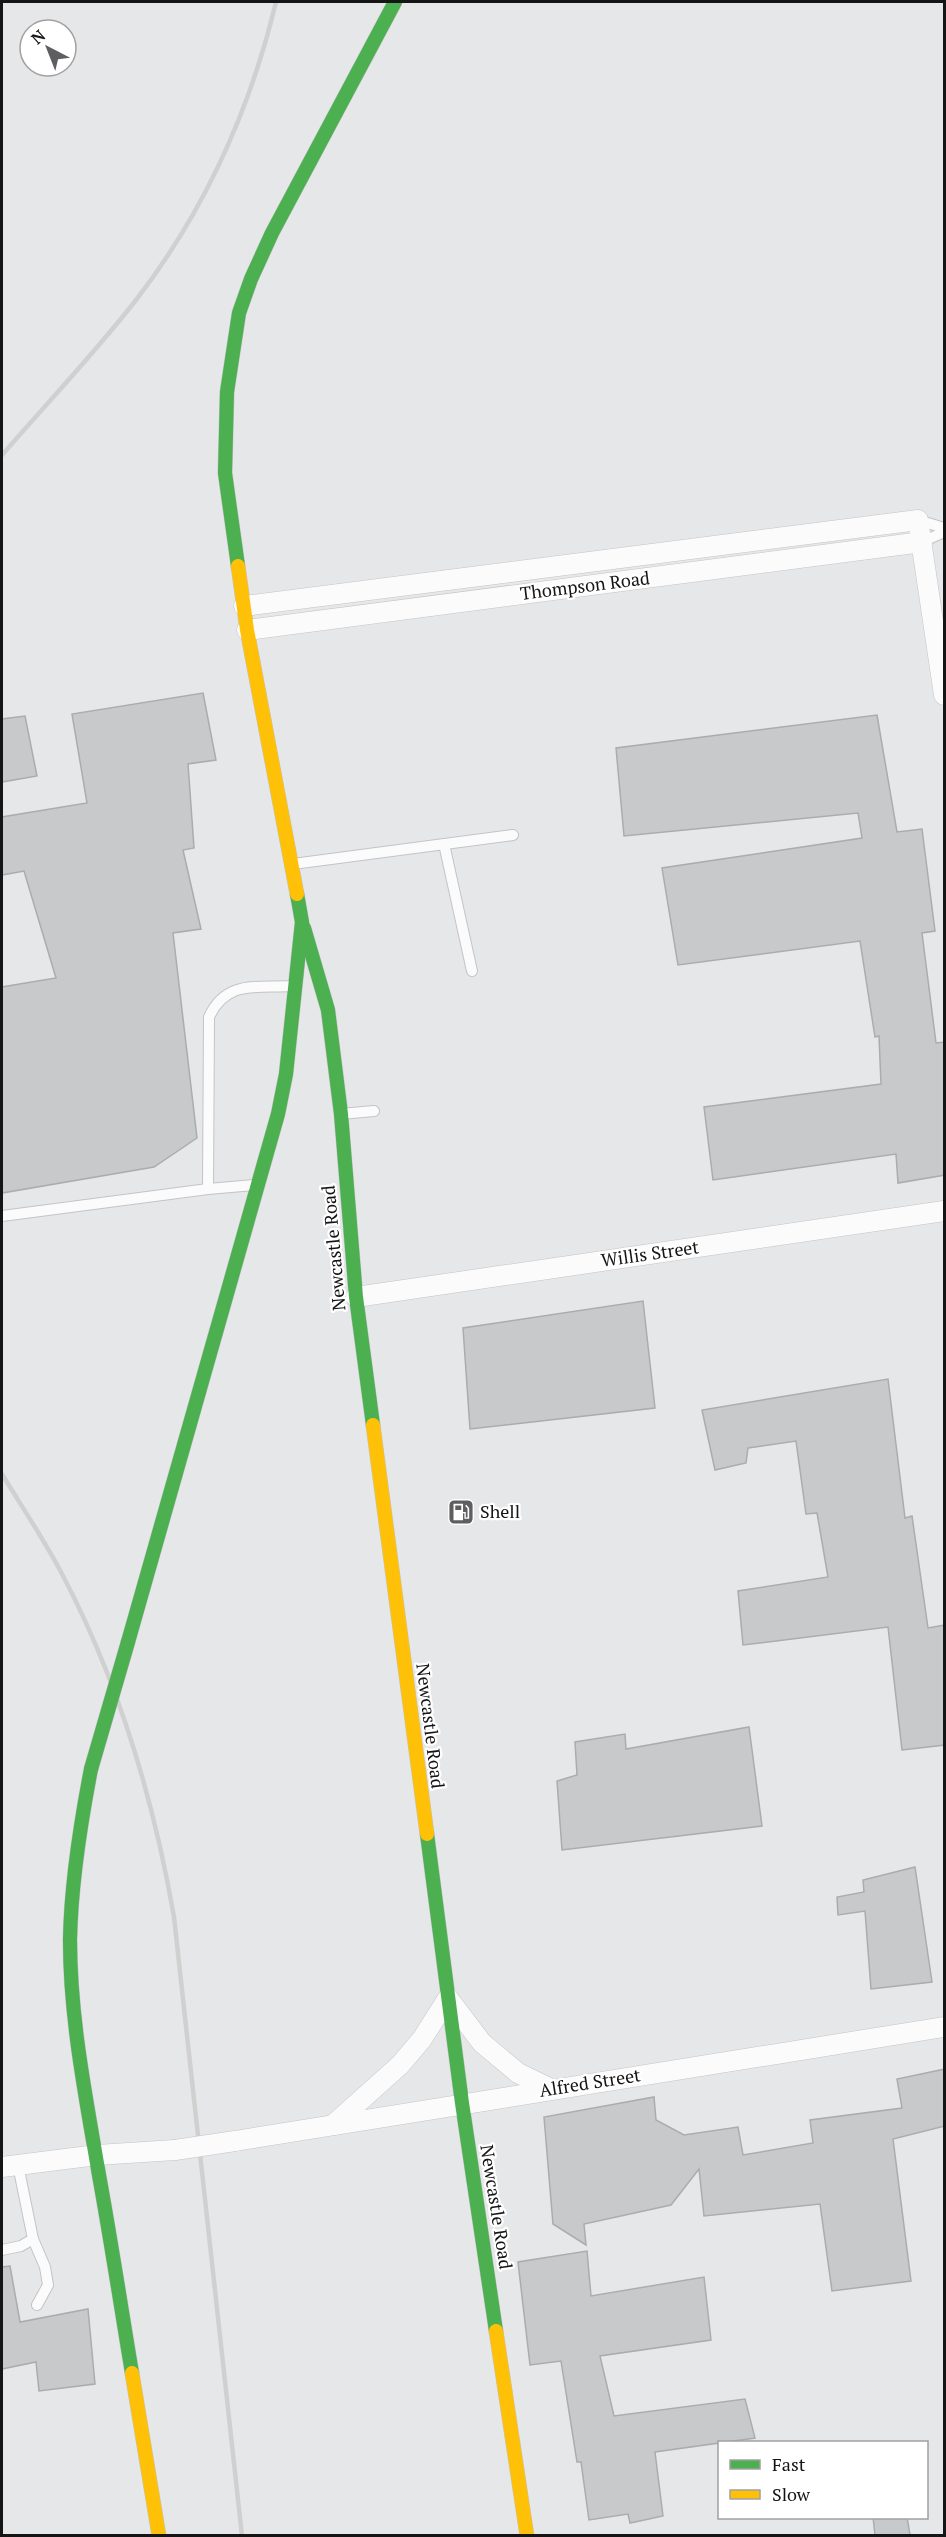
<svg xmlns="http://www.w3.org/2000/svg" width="946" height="2537" font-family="'PT Serif',serif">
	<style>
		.building { fill: #c8c9cb; stroke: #abacad; stroke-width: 1.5 }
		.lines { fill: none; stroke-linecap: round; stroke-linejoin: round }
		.lane-casing { stroke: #c3c4c6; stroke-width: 12 }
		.street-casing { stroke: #c3c4c6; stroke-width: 21 }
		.fast-casing { stroke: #c3c4c6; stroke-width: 15 }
		.slow-casing { stroke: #c3c4c6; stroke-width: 15 }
		.lane { stroke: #fbfbfc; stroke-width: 10 }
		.street { stroke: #fbfbfc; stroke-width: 20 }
		.fast { stroke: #4caf50; stroke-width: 14 }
		.slow { stroke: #ffc107; stroke-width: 14 }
		.rail { stroke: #d0d0d0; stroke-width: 4.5 }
		.street-bridge-casing { stroke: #c3c4c6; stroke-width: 21; stroke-linecap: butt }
		.fast-bridge-casing { stroke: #bcbac0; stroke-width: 15; stroke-linecap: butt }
		.street-bridge { stroke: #fbfbfc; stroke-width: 20 }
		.fast-bridge { stroke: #4caf50; stroke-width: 14 }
		.labels { text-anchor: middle; stroke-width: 4.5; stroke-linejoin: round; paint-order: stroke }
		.street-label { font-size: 18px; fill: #151516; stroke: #fff }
		.poi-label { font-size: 18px; fill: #151516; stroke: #fff; text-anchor: start }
	</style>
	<rect width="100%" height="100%" fill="#e6e7e9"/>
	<!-- building -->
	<g class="building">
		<path d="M203 693 216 760 188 764 194 848 183 850 201 929 173 933 197 1138 154 1167 2 1193V987L56 978 24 871 2 875V817L87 803 72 714Z"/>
		<path d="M877 715 897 832 922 829 935 931 922 933 936 1043 945 1042V1175L898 1183 896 1154 713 1180 704 1107 881 1084 879 1036 875 1037 860 941 678 965 662 868 862 838 858 813 624 836 616 748Z"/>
		<path d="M25 716 37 776 2 782V719Z"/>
		<path d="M643 1301 655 1408 470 1429 463 1328Z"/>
		<path d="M888 1379 905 1518 912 1516 928 1628 945 1625V1745L902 1750 888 1627 743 1645 738 1591 828 1577 817 1513 806 1514 796 1441 748 1448 746 1463 715 1470 702 1410Z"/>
		<path d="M749 1727 762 1826 562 1850 557 1781 577 1775 575 1742 625 1734 626 1749Z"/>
		<path d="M915 1867 932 1982 871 1989 865 1911 838 1915 837 1897 864 1892 863 1880Z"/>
		<path d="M945 2069V2126L893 2139 911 2281 832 2291 820 2204 704 2216 699 2169 671 2205 584 2224 586 2245 553 2224 544 2117 654 2097 656 2120 684 2135 738 2127 743 2155 813 2143 810 2120 902 2108 897 2079Z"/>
		<path d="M587 2251 591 2296 704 2277 711 2340 600 2356 614 2416 745 2399 755 2438 655 2452 663 2516 630 2523 628 2514 589 2520 581 2462H577L561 2361 530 2365 518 2262Z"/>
		<path d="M10 2266 20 2322 88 2309 95 2384 39 2391 36 2362 2 2369V2267Z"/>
		<path d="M873 2517H907L910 2535H875Z"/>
	</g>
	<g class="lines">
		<defs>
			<g id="lane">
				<path d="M918 520 944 528"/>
				<path d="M922 542 944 532"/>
				<path d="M444 844 472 971"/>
				<path d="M293 864 513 835"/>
				<path d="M341 1114 374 1111"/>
				<path d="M254 1185 208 1189 209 1017C226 980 256 988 291 986"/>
				<path d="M2 1216 208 1189"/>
				<path d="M33 2239 45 2267 48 2285 37 2305"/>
				<path d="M2 2250 21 2246 33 2239 18 2165"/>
			</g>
			<g id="street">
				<path d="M244 606 918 520 944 695"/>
				<path d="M247 630 922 542"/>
				<path d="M356 1297 944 1211"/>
				<path d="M333 2125 400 2065 422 2039 448 1998 482 2043 518 2073 551 2089"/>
				<path d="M235 2141 944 2027"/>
				<path d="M2 2167 97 2155 175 2150"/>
			</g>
			<g id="fast">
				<path d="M238 566 225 473 227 392 239 313 251 279 272 233 395 2"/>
				<path d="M304 928 328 1010 341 1114 356 1297 373 1425"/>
				<path d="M128 1642 278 1114 286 1074 302 922 297 894"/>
				<path d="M91 1769C80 1826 71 1883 70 1940 70 2019 86 2098 99 2175 111 2241 121 2307 132 2373"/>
				<path d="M427 1834 462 2103 496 2331"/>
			</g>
			<g id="slow">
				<path d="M238 566 247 630 297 894"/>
				<path d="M373 1425 427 1834"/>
				<path d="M496 2331 527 2536"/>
				<path d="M132 2373 159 2536"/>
			</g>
		</defs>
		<!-- lane casing -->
		<use href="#lane" class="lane-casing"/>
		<!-- street casing -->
		<use href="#street" class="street-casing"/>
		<!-- fast casing -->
		<use href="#fast" class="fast-casing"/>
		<!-- slow casing -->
		<use href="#slow" class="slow-casing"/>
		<!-- lane -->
		<use href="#lane" class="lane"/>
		<!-- street -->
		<use href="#street" class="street"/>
		<!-- fast -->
		<use href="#fast" class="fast"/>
		<!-- slow -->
		<use href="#slow" class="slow"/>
		<!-- rail -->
		<g class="rail">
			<path d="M2 455C46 404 94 354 136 300 204 212 250 110 276 2"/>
			<path d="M2 1474C22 1507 43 1538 61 1572 118 1680 153 1796 174 1917L242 2536"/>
		</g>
		<defs>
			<path id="street-bridge" d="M175 2150 235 2141"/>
			<path id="fast-bridge" d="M91 1769 128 1642"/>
		</defs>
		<!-- street-bridge casing -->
		<use href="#street-bridge" class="street-bridge-casing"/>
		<!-- fast-bridge casing -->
		<use href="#fast-bridge" class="fast-bridge-casing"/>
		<!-- street-bridge -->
		<use href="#street-bridge" class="street-bridge"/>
		<!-- fast-bridge -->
		<use href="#fast-bridge" class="fast-bridge"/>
	</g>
	<!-- icons -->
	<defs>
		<symbol id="fuel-square" viewBox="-11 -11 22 22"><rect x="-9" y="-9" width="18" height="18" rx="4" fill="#5e5e60" stroke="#fff"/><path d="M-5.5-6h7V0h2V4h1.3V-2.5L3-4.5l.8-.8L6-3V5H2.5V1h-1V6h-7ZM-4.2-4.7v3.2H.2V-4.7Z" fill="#fff"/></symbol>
	</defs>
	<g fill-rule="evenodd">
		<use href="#fuel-square" x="446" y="1497" width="30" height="30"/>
	</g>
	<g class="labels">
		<!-- street labels -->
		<g class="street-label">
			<text transform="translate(585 586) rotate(-7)" y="6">Thompson Road</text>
			<text transform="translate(334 1248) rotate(-95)" y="6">Newcastle Road</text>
			<text transform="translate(650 1254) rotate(-8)" y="6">Willis Street</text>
			<text transform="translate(430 1726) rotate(83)" y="6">Newcastle Road</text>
			<text transform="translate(590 2083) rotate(-9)" y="6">Alfred Street</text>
			<text transform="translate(496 2207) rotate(81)" y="6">Newcastle Road</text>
		</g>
		<!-- poi labels -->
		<g class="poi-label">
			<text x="480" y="1518">Shell</text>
		</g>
	</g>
	<!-- border -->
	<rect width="946" height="2537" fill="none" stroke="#151516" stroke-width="6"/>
	<!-- legend -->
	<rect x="718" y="2441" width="210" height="78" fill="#ffffff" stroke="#a1a1a2" stroke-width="1.5"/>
	<rect x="730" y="2460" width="30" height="9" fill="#4caf50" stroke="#a1a1a2" stroke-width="1.5"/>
	<text x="772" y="2471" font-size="18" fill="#151516">Fast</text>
	<rect x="730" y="2490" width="30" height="9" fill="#ffc107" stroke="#a1a1a2" stroke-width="1.5"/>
	<text x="772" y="2501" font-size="18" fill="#151516">Slow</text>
	<!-- north arrow -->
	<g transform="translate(48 48) rotate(318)"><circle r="28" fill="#ffffff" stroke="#a1a1a2" stroke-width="1.5"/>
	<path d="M0-4.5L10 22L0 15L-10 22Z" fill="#5e5e60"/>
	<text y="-9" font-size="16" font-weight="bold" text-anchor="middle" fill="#151516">N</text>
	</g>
</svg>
